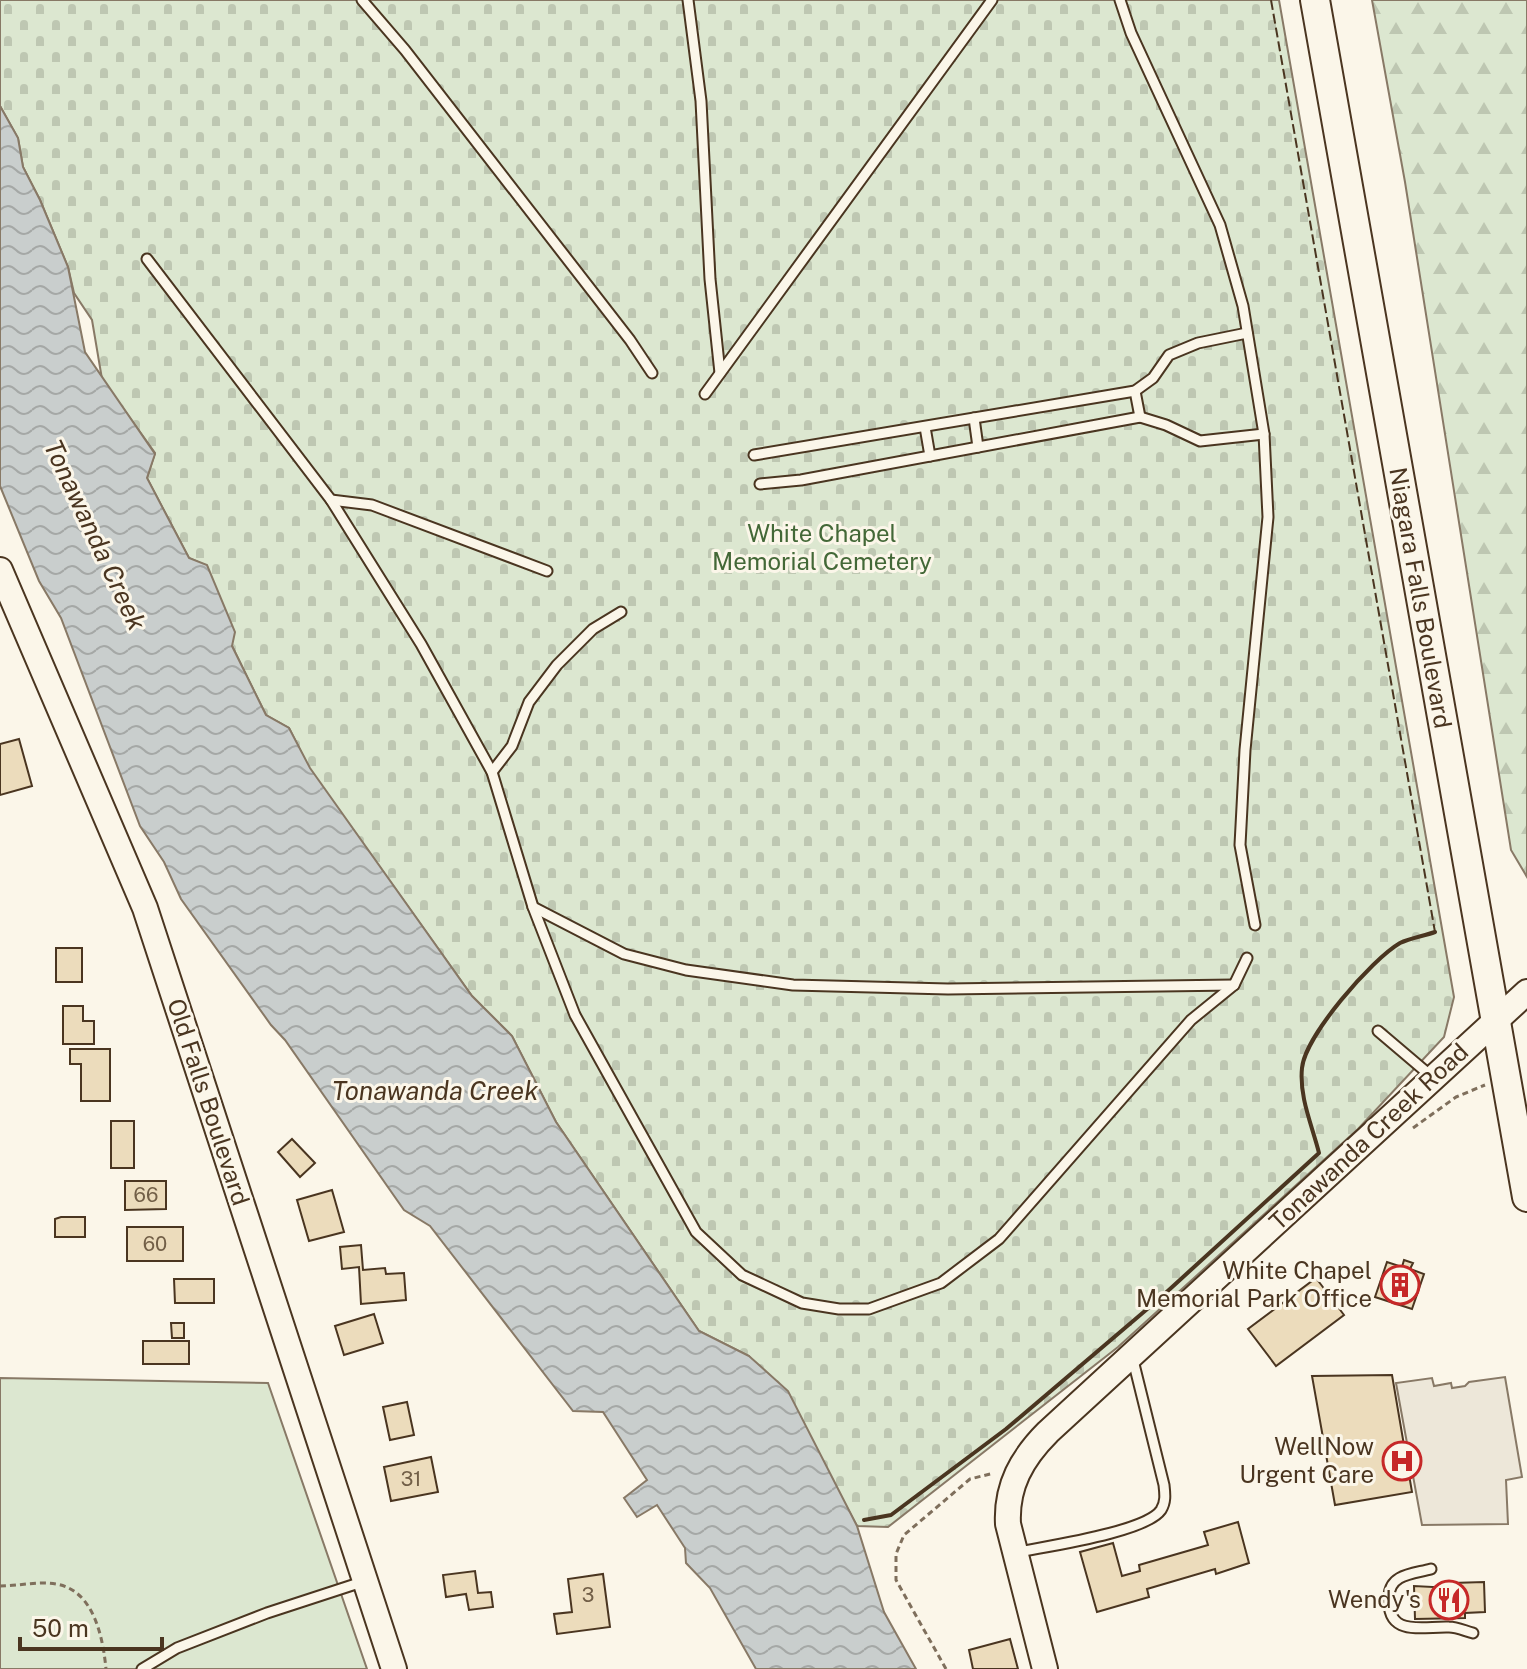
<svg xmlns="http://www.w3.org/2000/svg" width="1527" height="1669" font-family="'Public Sans',sans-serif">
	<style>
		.grass { fill: #dce7d0; stroke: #887966; stroke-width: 2 }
		.forest { fill: url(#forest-firs); stroke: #887966; stroke-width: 2 }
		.cemetery { fill: url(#cemetery-stones); stroke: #887966; stroke-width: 2 }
		.parking { fill: #ede7d9; stroke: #887966; stroke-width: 2 }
		.water { fill: url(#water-waves); stroke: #887966; stroke-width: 2 }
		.building { fill: #ecdcbc; stroke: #4a3520; stroke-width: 2 }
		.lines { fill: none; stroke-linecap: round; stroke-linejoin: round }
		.lane-casing { stroke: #4a3520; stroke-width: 13 }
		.secondary-casing { stroke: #4a3520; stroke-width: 28 }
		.primary-casing { stroke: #4a3520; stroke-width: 32 }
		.path { stroke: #7f6f5c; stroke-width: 3; stroke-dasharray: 6 4; stroke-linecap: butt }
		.lane { stroke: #fbf6e9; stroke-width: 9 }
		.secondary { stroke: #fbf6e9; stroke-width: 24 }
		.primary { stroke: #fbf6e9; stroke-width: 28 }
		.fence { stroke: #4a3520; stroke-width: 2; stroke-dasharray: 10 4; stroke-linecap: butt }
		.wall { stroke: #4a3520; stroke-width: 4 }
		.labels { text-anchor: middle; stroke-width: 6; stroke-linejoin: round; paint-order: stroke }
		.number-label { font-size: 20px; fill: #725f47 }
		.park-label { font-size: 24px; fill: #436837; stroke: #fbf6e9 }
		.street-label { font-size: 24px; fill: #4a3520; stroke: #fbf6e9 }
		.poi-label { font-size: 24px; fill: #4a3520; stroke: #fbf6e9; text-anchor: end }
		.water-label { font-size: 26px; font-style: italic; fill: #4a3520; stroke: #fbf6e9 }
	</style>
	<defs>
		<pattern id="forest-firs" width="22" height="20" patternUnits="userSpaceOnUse" patternTransform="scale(2)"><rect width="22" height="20" fill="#dce7d0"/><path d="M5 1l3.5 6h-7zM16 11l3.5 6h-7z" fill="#bec7b2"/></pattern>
		<pattern id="cemetery-stones" width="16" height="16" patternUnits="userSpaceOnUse" patternTransform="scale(2)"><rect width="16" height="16" fill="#dce7d0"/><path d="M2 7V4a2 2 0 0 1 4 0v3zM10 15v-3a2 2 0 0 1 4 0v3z" fill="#bec7b2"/></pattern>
		<pattern id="water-waves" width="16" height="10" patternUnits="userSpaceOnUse" patternTransform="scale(2)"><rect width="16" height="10" fill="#c9cecd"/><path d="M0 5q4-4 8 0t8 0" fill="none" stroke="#a5a8a6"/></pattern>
	</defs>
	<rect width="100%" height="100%" fill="#fbf6e9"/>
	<!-- grass -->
	<path class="grass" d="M0 1378 268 1383 367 1669H0Z"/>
	<!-- forest -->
	<path class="forest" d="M1372 0H1527V877L1511 850 1405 182Z"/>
	<!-- cemetery -->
	<path class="cemetery" d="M0 0H1279L1454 997 1444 1037 1358 1129 1118 1347 888 1527 857 1526 831 1478 749 1356 699 1331 556 1122 512 1036 472 996 309 768 289 728 266 715 232 646 207 566 189 558 147 478 155 453 102 379 92 320 74 293 68 267 40 200 23 167 18 138 0 106Z"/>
	<!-- parking -->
	<path class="parking" d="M1505 1377 1522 1477 1506 1480 1508 1524 1422 1525 1396 1383 1432 1378 1434 1386 1451 1383 1452 1388 1465 1386 1469 1382Z"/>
	<!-- water -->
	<path class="water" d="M0 106 18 138 23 167 40 200 68 267 85 352 155 454 147 478 189 558 207 565 235 632 232 646 266 715 289 728 310 768 472 996 512 1036 556 1122 699 1331 749 1356 788 1391 857 1526 884 1612 916 1669H756L710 1588 686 1563 685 1548 657 1505 637 1517 624 1498 647 1480 603 1412 573 1411 430 1226 404 1210 285 1040 271 1025 181 899 164 862 140 826 61 618 39 581 0 486Z"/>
	<!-- building -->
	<g class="building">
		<path d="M19 739 32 786 0 795V744Z"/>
		<rect x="56" y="948" width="26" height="34"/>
		<path d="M63 1006H83V1021H94V1044H63Z"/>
		<path d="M70 1049H110V1101H81V1064H70Z"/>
		<rect x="111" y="1121" width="23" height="47"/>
		<path d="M292 1139 315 1163 300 1177 278 1152Z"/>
		<path d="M125 1181H166V1209L125 1210Z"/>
		<path d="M332 1190 344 1232 309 1241 297 1200Z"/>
		<path d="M61 1217H85V1237H55V1219Z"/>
		<rect x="127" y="1227" width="56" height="34"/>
		<path d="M361 1245 363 1270 385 1268 386 1274 404 1273 406 1300 361 1304 359 1267 342 1269 340 1247Z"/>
		<path d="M1404 1260 1413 1263 1410 1269 1424 1274 1412 1309 1375 1297 1387 1262 1402 1267Z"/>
		<path d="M1316 1278 1344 1315 1276 1366 1248 1329Z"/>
		<path d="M174 1279H214V1303H175Z"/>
		<path d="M374 1314 383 1343 344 1355 335 1326Z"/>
		<path d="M171 1323H184V1338H172Z"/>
		<rect x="143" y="1341" width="46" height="23"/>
		<path d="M1392 1375 1412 1492 1335 1505 1312 1376Z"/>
		<path d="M407 1402 414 1435 390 1440 383 1407Z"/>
		<path d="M431 1457 438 1492 391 1501 384 1467Z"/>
		<path d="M1238 1522 1249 1563 1216 1574 1215 1569 1147 1589 1149 1597 1097 1612 1080 1552 1113 1543 1122 1576 1140 1571 1139 1565 1208 1545 1204 1532Z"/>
		<path d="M475 1571 478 1593 491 1592 493 1607 469 1610 466 1594 446 1597 443 1575Z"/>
		<path d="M603 1574 610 1627 557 1634 554 1614 572 1612 568 1579Z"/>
		<path d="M1484 1582 1485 1612 1465 1613V1618L1415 1619 1414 1586 1452 1588V1583Z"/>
		<path d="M1010 1639 1018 1669H973L969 1650Z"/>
	</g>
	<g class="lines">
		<defs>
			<g id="lane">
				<path d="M362 0 405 50 630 340 652 373"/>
				<path d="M688 0 701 101 710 279 720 373"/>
				<path d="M1120 0 1131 33 1220 225 1243 306 1264 434 1268 517 1245 750 1240 845 1255 925"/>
				<path d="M147 259 331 500 421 644 492 772 533 907 575 1015 696 1232 742 1275 802 1303 839 1309H869L941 1283 999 1239 1191 1020 1234 985 1247 958"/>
				<path d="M1135 391 1140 417"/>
				<path d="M705 394 992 0"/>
				<path d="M974 418 978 447"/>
				<path d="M925 427 930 456"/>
				<path d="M754 455 1135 391 1153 378 1169 355 1198 343 1247 333"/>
				<path d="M760 484 801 480 1140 417 1166 425 1200 441 1264 434"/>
				<path d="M331 500 372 505 547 571"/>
				<path d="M492 772 512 746 529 702 557 665 593 629 621 612"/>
				<path d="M533 907 624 954 686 970 793 985 948 989 1234 985"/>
				<path d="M1378 1031 1431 1076"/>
				<path d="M1019 1552C1048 1546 1146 1532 1161 1510 1166 1502 1165 1494 1164 1485L1133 1360"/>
				<path d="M1431 1569C1413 1574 1390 1574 1389 1596 1386 1638 1422 1626 1449 1627 1457 1627 1465 1631 1473 1633"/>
				<path d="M142 1669 177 1648 267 1613 365 1581"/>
			</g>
			<g id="secondary">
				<path d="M0 570 145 908 394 1669"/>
				<path d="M1045 1669 1008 1524C1006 1486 1022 1458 1048 1432L1527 992"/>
			</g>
			<path id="primary" d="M1315 0 1527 1197"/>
		</defs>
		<!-- lane casing -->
		<use href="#lane" class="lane-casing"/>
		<!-- secondary casing -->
		<use href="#secondary" class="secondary-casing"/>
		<!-- primary casing -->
		<use href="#primary" class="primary-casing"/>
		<!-- path -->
		<g class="path">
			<path d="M1413 1128 1456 1097 1485 1085"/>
			<path d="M0 1586C18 1586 38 1581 56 1584 94 1590 103 1638 106 1669"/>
			<path d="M946 1669 896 1580V1554L904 1535 970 1479 994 1473"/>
		</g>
		<!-- lane -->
		<use href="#lane" class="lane"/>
		<!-- secondary -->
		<use href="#secondary" class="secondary"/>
		<!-- primary -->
		<use href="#primary" class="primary"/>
		<!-- fence -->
		<path class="fence" d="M1271 0 1435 932"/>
		<!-- wall -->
		<path class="wall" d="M864 1520 891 1515 1006 1429 1159 1299 1319 1153C1312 1125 1299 1097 1302 1068 1305 1036 1371 960 1400 943 1410 938 1424 936 1435 932"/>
	</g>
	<!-- icons -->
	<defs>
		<symbol id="building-ring" viewBox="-11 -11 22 22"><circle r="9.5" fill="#fbf6e9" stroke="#c62828" stroke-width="1.5"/><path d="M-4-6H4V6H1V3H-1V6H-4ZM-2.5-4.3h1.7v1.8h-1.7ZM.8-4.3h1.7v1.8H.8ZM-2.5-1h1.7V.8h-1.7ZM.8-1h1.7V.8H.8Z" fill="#c62828"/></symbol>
		<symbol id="hospital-ring" viewBox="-11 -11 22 22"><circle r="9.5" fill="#fbf6e9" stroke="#c62828" stroke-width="1.5"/><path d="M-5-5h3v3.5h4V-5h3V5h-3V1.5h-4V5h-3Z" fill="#c62828"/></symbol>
		<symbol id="restaurant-ring" viewBox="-11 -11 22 22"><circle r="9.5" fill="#fbf6e9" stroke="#c62828" stroke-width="1.5"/><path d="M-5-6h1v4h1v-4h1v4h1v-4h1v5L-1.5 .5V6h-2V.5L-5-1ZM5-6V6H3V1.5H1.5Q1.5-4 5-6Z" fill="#c62828"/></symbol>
	</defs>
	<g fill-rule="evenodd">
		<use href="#building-ring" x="1378" y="1263" width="44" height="44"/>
		<use href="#hospital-ring" x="1380" y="1439" width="44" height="44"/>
		<use href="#restaurant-ring" x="1427" y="1578" width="44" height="44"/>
	</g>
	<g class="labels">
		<!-- number labels -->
		<g class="number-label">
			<text x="146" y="1202">66</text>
			<text x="155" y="1251">60</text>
			<text x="411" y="1486">31</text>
			<text x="588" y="1602">3</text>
		</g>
		<!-- park labels -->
		<g class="park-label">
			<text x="822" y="542">White Chapel<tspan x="822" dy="28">Memorial Cemetery</tspan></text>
		</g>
		<!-- street labels -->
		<g class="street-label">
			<text transform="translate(1420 598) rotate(80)" y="8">Niagara Falls Boulevard</text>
			<text transform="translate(208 1102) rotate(72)" y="8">Old Falls Boulevard</text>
			<text transform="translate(1369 1137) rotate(-43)" y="8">Tonawanda Creek Road</text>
		</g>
		<!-- poi labels -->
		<g class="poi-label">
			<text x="1372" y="1279">White Chapel<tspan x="1372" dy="28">Memorial Park Office</tspan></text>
			<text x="1374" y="1455">WellNow<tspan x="1374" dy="28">Urgent Care</tspan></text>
			<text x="1421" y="1608">Wendy's</text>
		</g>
		<!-- water labels -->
		<g class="water-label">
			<text transform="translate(95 535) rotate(65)" y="9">Tonawanda Creek</text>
			<text x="435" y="1100">Tonawanda Creek</text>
		</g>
	</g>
	<!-- scale -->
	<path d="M20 1637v12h142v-12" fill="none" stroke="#4a3520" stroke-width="4"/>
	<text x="32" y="1637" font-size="24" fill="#4a3520" stroke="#fbf6e9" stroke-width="6" paint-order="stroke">50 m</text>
</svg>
